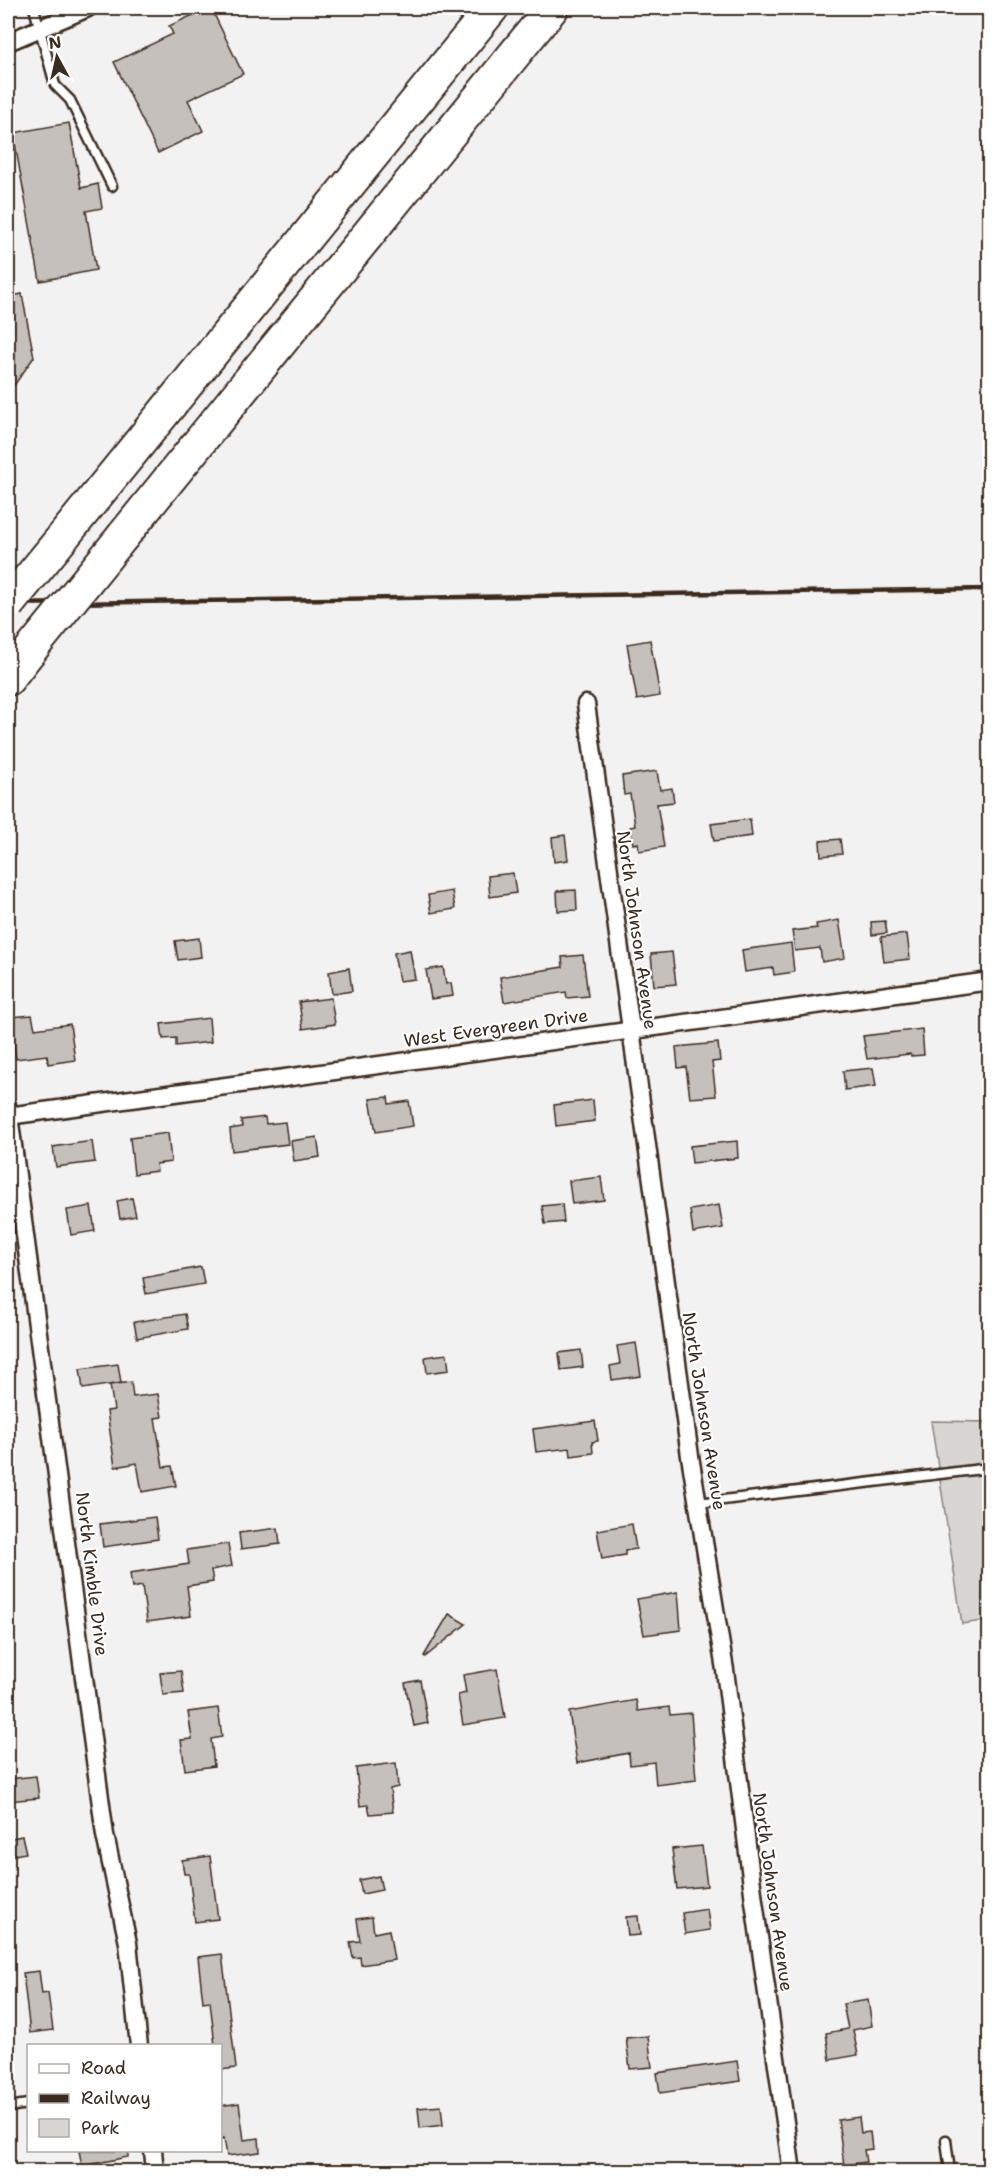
<svg xmlns="http://www.w3.org/2000/svg" width="997" height="2179" font-family="'Shantell Sans',sans-serif">
	<style>
		.green { fill: #d8d5d2; stroke: #8a8078; stroke-width: 1.5 }
		.building { fill: #c6c0bd; stroke: #3b2a1e; stroke-width: 1.5 }
		.lines { fill: none; stroke-linecap: round; stroke-linejoin: round }
		.lane-casing { stroke: #3b2a1e; stroke-width: 13 }
		.street-casing { stroke: #3b2a1e; stroke-width: 21 }
		.highway-casing { stroke: #3b2a1e; stroke-width: 36 }
		.lane { stroke: #fff; stroke-width: 8 }
		.street { stroke: #fff; stroke-width: 16 }
		.highway { stroke: #fff; stroke-width: 32 }
		.rail { stroke: #3b2a1e; stroke-width: 4.5 }
		.highway-bridge-casing { stroke: #3b2a1e; stroke-width: 36; stroke-linecap: butt }
		.highway-bridge { stroke: #fff; stroke-width: 32 }
		.labels { text-anchor: middle; stroke-width: 4.5; stroke-linejoin: round; paint-order: stroke }
		.street-label { font-size: 18px; fill: #3b2a1e; stroke: #fff }
	</style>
	<rect width="100%" height="100%" fill="#f3f2f2"/>
	<filter id="ink" filterUnits="userSpaceOnUse"><feTurbulence type="fractalNoise" baseFrequency=".0167" numOctaves="2"/><feDisplacementMap in="SourceGraphic" scale="12" xChannelSelector="R" yChannelSelector="G"/><feConvolveMatrix kernelMatrix="1 2 1 2 8 2 1 2 1" color-interpolation-filters="sRGB"/></filter>
	<g filter="url(#ink)">
		<!-- green -->
		<path class="green" d="M931 1421 989 1422V1620L962 1624Z"/>
		<!-- building -->
		<g class="building">
			<path d="M208 8H211L243 74 188 100 203 131 158 153 114 62 173 34 169 26Z"/>
			<path d="M69 123 81 188 98 184 102 208 86 211 96 270 40 281 13 133Z"/>
			<path d="M22 294 34 357 8 394V297Z"/>
			<path d="M650 640 660 696 637 700 627 644Z"/>
			<path d="M657 771 660 790 672 788 674 802 657 804 664 847 639 851 638 843 633 844 630 827 635 826 630 794 624 795 622 776Z"/>
			<path d="M750 819 752 836 714 841 711 824Z"/>
			<path d="M565 835 568 860 554 862 552 837Z"/>
			<path d="M840 839 842 854 821 856 820 841Z"/>
			<path d="M513 873 516 893 490 897 488 876Z"/>
			<path d="M576 890 577 910 558 911 557 891Z"/>
			<path d="M452 891 455 909 431 913 428 895Z"/>
			<path d="M839 920 845 958 822 962 820 948 795 951 792 931 817 928 816 924Z"/>
			<path d="M885 921 887 933 872 935 871 922Z"/>
			<path d="M907 934 910 959 884 962 881 937Z"/>
			<path d="M199 938 201 957 178 960 175 941Z"/>
			<path d="M791 943 794 972 774 975 773 968 745 972 742 950Z"/>
			<path d="M410 950 415 979 399 981 394 953Z"/>
			<path d="M672 952 676 984 654 986 651 954Z"/>
			<path d="M583 955 588 996 567 998 566 992 504 1002 500 977 563 967 562 957Z"/>
			<path d="M443 967 446 984 451 983 453 996 431 999 426 970Z"/>
			<path d="M349 968 352 991 332 994 329 972Z"/>
			<path d="M331 998 335 1024 303 1029 299 1002Z"/>
			<path d="M32 1015 35 1029 70 1024 75 1060 48 1064 47 1055 16 1059 10 1017Z"/>
			<path d="M209 1018 211 1042 176 1046V1038L163 1039 161 1024Z"/>
			<path d="M922 1029 924 1055 911 1056 910 1054 867 1059 863 1036Z"/>
			<path d="M718 1043 720 1061 712 1062 716 1096 690 1098 686 1067 678 1068 676 1047Z"/>
			<path d="M873 1068 876 1086 845 1090 843 1071Z"/>
			<path d="M388 1097 389 1104 409 1101 413 1126 376 1132 370 1099Z"/>
			<path d="M593 1100 595 1121 556 1126 554 1105Z"/>
			<path d="M265 1117 266 1124 285 1122 288 1144 232 1151 230 1129 242 1127 241 1120Z"/>
			<path d="M168 1133 171 1162 156 1164 157 1171 134 1174 130 1138Z"/>
			<path d="M317 1137 320 1157 294 1161 291 1141Z"/>
			<path d="M92 1141 95 1162 56 1167 53 1147Z"/>
			<path d="M737 1141 738 1158 692 1163 690 1146Z"/>
			<path d="M601 1177 604 1200 572 1204 569 1181Z"/>
			<path d="M132 1198 136 1216 120 1219 117 1201Z"/>
			<path d="M562 1204 564 1222 545 1224 542 1206Z"/>
			<path d="M719 1205 723 1228 693 1233 690 1210Z"/>
			<path d="M91 1206 95 1231 71 1235 67 1210Z"/>
			<path d="M201 1267 204 1284 146 1294 143 1278Z"/>
			<path d="M185 1314 188 1329 137 1338 134 1322Z"/>
			<path d="M636 1343 641 1376 612 1380 610 1366 620 1364 617 1346Z"/>
			<path d="M581 1350 583 1367 561 1370 559 1353Z"/>
			<path d="M447 1354 449 1370 427 1373 425 1357Z"/>
			<path d="M118 1364 121 1383 83 1389 80 1369Z"/>
			<path d="M131 1382 133 1397 158 1394 162 1417 155 1418 163 1467 172 1466 176 1486 142 1492 137 1463 115 1467 107 1411 114 1410 110 1385Z"/>
			<path d="M595 1421 598 1441 592 1442 593 1453 571 1456 570 1448 536 1452 533 1429Z"/>
			<path d="M155 1517 158 1539 103 1547 100 1524Z"/>
			<path d="M632 1524 636 1549 625 1551V1555L602 1559 597 1530Z"/>
			<path d="M278 1528 280 1544 241 1549 239 1533Z"/>
			<path d="M228 1544 232 1566 211 1570 213 1582 187 1586 191 1616 147 1622 142 1586 132 1588 130 1573 189 1564 187 1550Z"/>
			<path d="M678 1592 681 1630 644 1635 637 1599Z"/>
			<path d="M449 1614 466 1624 425 1657 424 1656Z"/>
			<path d="M497 1669 505 1718 463 1725 458 1695 466 1693 463 1675Z"/>
			<path d="M181 1671 184 1693 163 1695 160 1673Z"/>
			<path d="M420 1680 428 1723 414 1726 405 1683Z"/>
			<path d="M636 1700 638 1711 669 1707 670 1715 691 1713 696 1780 656 1785 654 1762 630 1765 629 1753 577 1763 569 1712Z"/>
			<path d="M218 1708 222 1737 211 1739 214 1766 185 1770 181 1740 192 1739 188 1712Z"/>
			<path d="M396 1763 398 1787 390 1789 393 1812 370 1814 368 1805 360 1806 356 1768Z"/>
			<path d="M36 1776 39 1798 8 1801V1779Z"/>
			<path d="M22 1836 26 1853 8 1856V1839Z"/>
			<path d="M702 1846 707 1886 677 1889 672 1849Z"/>
			<path d="M210 1856 218 1919 195 1922 189 1874H184L182 1860Z"/>
			<path d="M379 1876 382 1890 362 1894 359 1880Z"/>
			<path d="M707 1909 710 1930 685 1934 682 1913Z"/>
			<path d="M638 1916 640 1935 628 1936 626 1917Z"/>
			<path d="M372 1917 374 1933 389 1930 394 1960 361 1965 360 1957 353 1958 350 1942 360 1941 357 1919Z"/>
			<path d="M222 1954 236 2068 220 2070V2046H215L210 2001 203 2002 198 1957Z"/>
			<path d="M39 1971 42 1994 48 1993 53 2030 30 2033 23 1973Z"/>
			<path d="M868 2000 872 2026 853 2030 858 2055 830 2060 826 2033 848 2029 843 2004Z"/>
			<path d="M648 2036 652 2067 630 2069 626 2038Z"/>
			<path d="M737 2061 740 2081 660 2093 657 2073Z"/>
			<path d="M239 2103 244 2140 259 2138 260 2152 227 2156 224 2138 220 2139V2106Z"/>
			<path d="M441 2106 443 2125 420 2128 418 2108Z"/>
			<path d="M859 2117 861 2133 870 2132 872 2149 864 2150 866 2162 844 2165 838 2120Z"/>
			<path d="M79 2151H128V2157L82 2166Z"/>
		</g>
		<g class="lines">
			<defs>
				<g id="lane">
					<path d="M34 8 55 85 70 100 112 186"/>
					<path d="M698 1503 990 1468"/>
					<path d="M8 2107 28 2104"/>
					<path d="M946 2140 950 2172"/>
				</g>
				<g id="street">
					<path d="M8 42 88 8"/>
					<path d="M586 704 690 1456 725 1670 754 1901 792 2172"/>
					<path d="M8 1108 105 1835 128 1943 139 2046"/>
					<path d="M8 1116 990 981"/>
					<path d="M153 2150 155 2172"/>
				</g>
				<g id="highway">
					<path d="M123 536 552 8"/>
					<path d="M63 537 492 8"/>
					<path d="M8 679 29 652"/>
				</g>
			</defs>
			<!-- lane casing -->
			<use href="#lane" class="lane-casing"/>
			<!-- street casing -->
			<use href="#street" class="street-casing"/>
			<!-- highway casing -->
			<use href="#highway" class="highway-casing"/>
			<!-- lane -->
			<use href="#lane" class="lane"/>
			<!-- street -->
			<use href="#street" class="street"/>
			<!-- highway -->
			<use href="#highway" class="highway"/>
			<!-- rail -->
			<path class="rail" d="M8 604 990 589"/>
			<defs>
				<g id="highway-bridge">
					<path d="M8 604 63 537"/>
					<path d="M29 652 123 536"/>
				</g>
			</defs>
			<!-- highway-bridge casing -->
			<use href="#highway-bridge" class="highway-bridge-casing"/>
			<!-- highway-bridge -->
			<use href="#highway-bridge" class="highway-bridge"/>
		</g>
	</g>
	<g class="labels">
		<!-- street labels -->
		<g class="street-label">
			<text transform="translate(637 930) rotate(82)" y="6">North Johnson Avenue</text>
			<text transform="translate(496 1028) rotate(-8)" y="6">West Evergreen Drive</text>
			<text transform="translate(704 1411) rotate(81)" y="6">North Johnson Avenue</text>
			<text transform="translate(92 1574) rotate(83)" y="6">North Kimble Drive</text>
			<text transform="translate(773 1892) rotate(82)" y="6">North Johnson Avenue</text>
		</g>
	</g>
	<!-- margin -->
	<rect width="997" height="2179" fill="none" stroke="#fff" stroke-width="30"/>
	<rect x="15" y="15" width="967" height="2149" fill="none" stroke="#3b2a1e" stroke-width="2" filter="url(#ink)"/>
	<!-- legend -->
	<rect x="27" y="2044" width="195" height="108" fill="#ffffff" stroke="#b1aaa5" stroke-width="1.5"/>
	<rect x="39" y="2064" width="30" height="9" fill="#ffffff" stroke="#b1aaa5" stroke-width="1.5"/>
	<text x="81" y="2074" font-size="18" fill="#3b2a1e">Road</text>
	<rect x="39" y="2094" width="30" height="9" fill="#3b2a1e" stroke="#b1aaa5" stroke-width="1.5"/>
	<text x="81" y="2104" font-size="18" fill="#3b2a1e">Railway</text>
	<rect x="39" y="2119" width="30" height="18" fill="#d8d5d2" stroke="#b1aaa5" stroke-width="1.5"/>
	<text x="81" y="2134" font-size="18" fill="#3b2a1e">Park</text>
	<!-- north arrow -->
	<g transform="translate(57 57) rotate(352)" stroke="#ffffff" stroke-width="4.5" paint-order="stroke">
	<path d="M0-4.5L10 22L0 15L-10 22Z" fill="#3b2a1e"/>
	<text y="-9" font-size="16" font-weight="bold" text-anchor="middle" fill="#3b2a1e">N</text>
	</g>
</svg>
